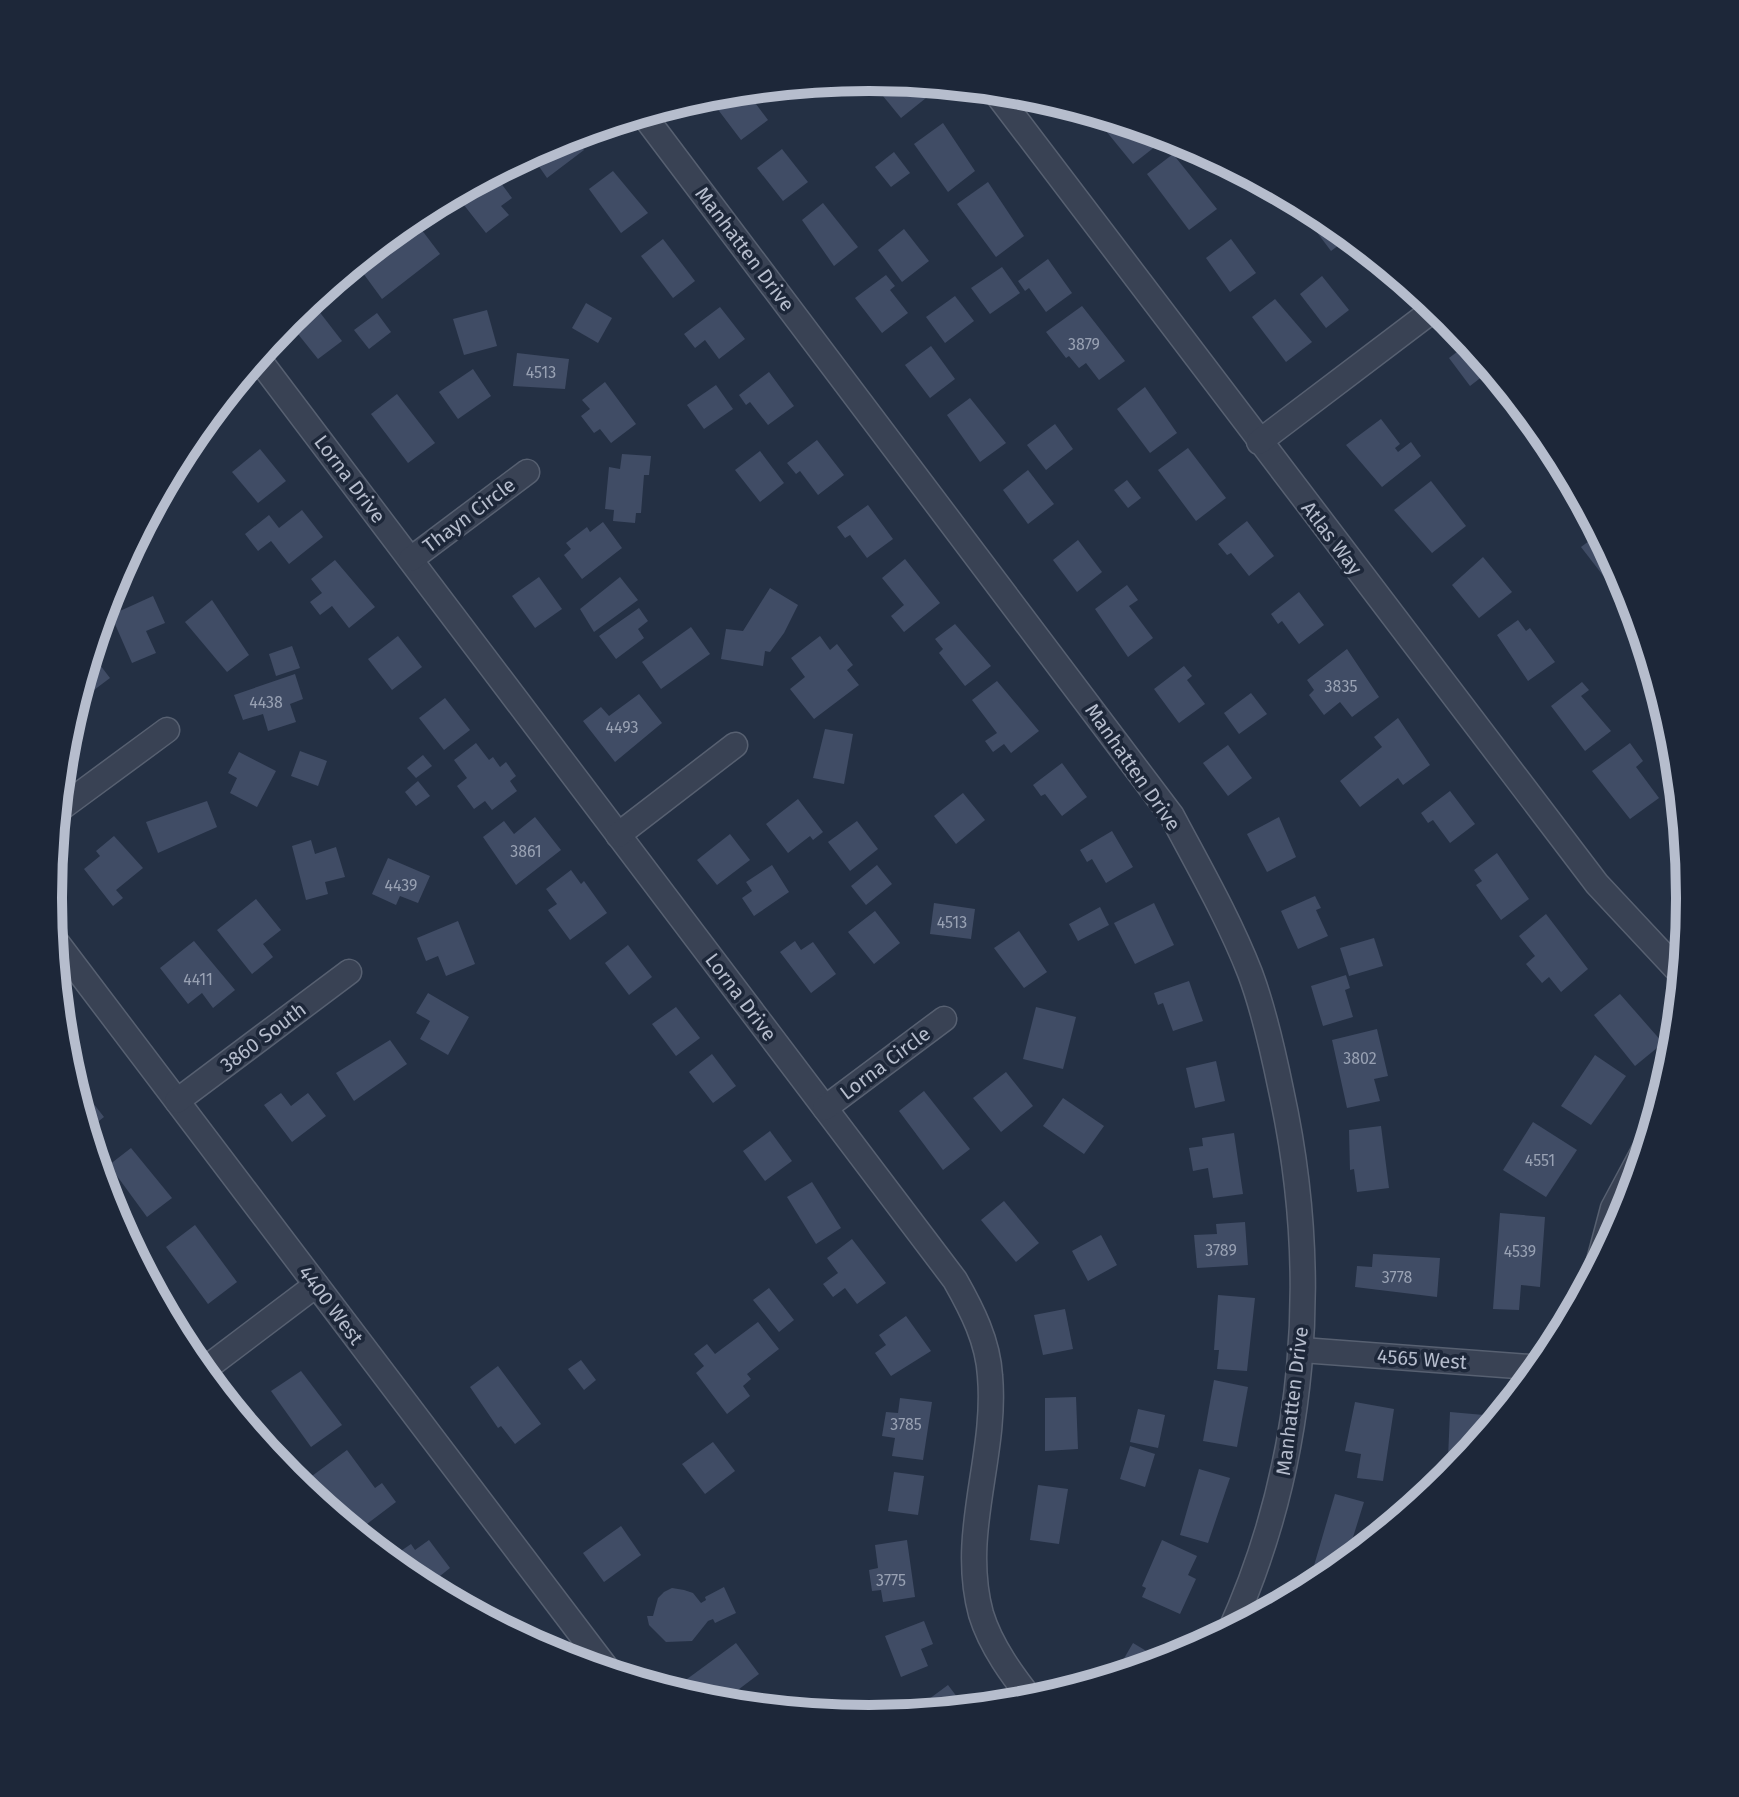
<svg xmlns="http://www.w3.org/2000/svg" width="1739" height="1797" font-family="'Fira Sans',sans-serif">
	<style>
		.building { fill: #404c65 }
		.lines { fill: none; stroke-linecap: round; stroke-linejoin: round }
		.minor-casing { stroke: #576071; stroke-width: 27 }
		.minor { stroke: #394254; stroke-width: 24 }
		.labels { text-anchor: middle; stroke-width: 7; stroke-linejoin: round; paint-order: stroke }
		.number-label { font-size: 16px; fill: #98a1b3 }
		.street-label { font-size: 20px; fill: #b6bdcd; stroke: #1d2739 }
		.rim { fill: none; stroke: #b6bdcd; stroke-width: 10 }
	</style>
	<rect width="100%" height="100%" fill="#243044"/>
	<!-- building -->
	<g class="building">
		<path d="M882 78 913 81 926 98 901 118 874 85Z"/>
		<path d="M765 87 767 90 753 100 768 120 741 140 713 103 730 91Z"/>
		<path d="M1104 115 1152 130 1161 142 1133 164 1097 120Z"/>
		<path d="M943 123 975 171 948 192 914 144Z"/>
		<path d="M572 134 584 150 547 178 536 162 546 155 540 148Z"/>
		<path d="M782 149 808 182 783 201 757 168Z"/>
		<path d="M894 152 910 173 891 187 875 167Z"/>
		<path d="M1173 154 1217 209 1189 230 1147 174Z"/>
		<path d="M613 171 648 213 621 233 589 189Z"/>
		<path d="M494 174 512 198 501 206 509 215 486 233 460 200Z"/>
		<path d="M988 182 1024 236 996 257 957 204Z"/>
		<path d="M823 203 858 247 834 266 802 220Z"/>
		<path d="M1327 216 1351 236 1331 251 1313 227Z"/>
		<path d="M421 229 440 254 382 299 363 273Z"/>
		<path d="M904 229 929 261 902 282 878 250Z"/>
		<path d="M663 239 695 281 673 298 641 256Z"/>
		<path d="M1231 239 1256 273 1230 292 1206 258Z"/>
		<path d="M1048 259 1072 293 1046 312 1029 288 1025 291 1018 281Z"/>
		<path d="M1002 267 1020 293 990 314 971 288Z"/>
		<path d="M886 275 895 286 890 290 908 313 882 333 855 298Z"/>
		<path d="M1322 276 1349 310 1326 328 1300 294Z"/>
		<path d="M955 296 974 321 945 343 926 317Z"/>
		<path d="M1275 299 1312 342 1286 362 1252 317Z"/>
		<path d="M586 303 612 318 598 343 572 328Z"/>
		<path d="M1082 306 1125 361 1099 380 1086 363 1079 368 1069 356 1066 358 1046 332Z"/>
		<path d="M720 307 745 339 719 359 705 340 695 348 684 334Z"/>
		<path d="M318 310 342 341 318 359 294 329Z"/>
		<path d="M487 310 497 346 464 355 453 319Z"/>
		<path d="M377 313 391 332 369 349 354 330Z"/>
		<path d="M1470 342 1492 369 1470 386 1449 358Z"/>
		<path d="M931 346 955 379 930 398 905 365Z"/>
		<path d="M517 353 569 359 565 389 513 386Z"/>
		<path d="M473 369 491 396 458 419 439 392Z"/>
		<path d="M769 372 794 406 768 425 750 402 746 405 739 395Z"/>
		<path d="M605 382 636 424 611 443 600 429 594 433 581 416 590 409 582 400Z"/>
		<path d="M716 385 733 409 704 429 687 405Z"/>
		<path d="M1145 387 1177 433 1150 453 1117 409Z"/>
		<path d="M397 394 435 443 408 463 371 414Z"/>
		<path d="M1516 397 1527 411 1520 416 1510 402Z"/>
		<path d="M970 398 1006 443 980 462 947 415Z"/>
		<path d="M1381 419 1400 444 1395 448 1398 452 1411 442 1421 456 1382 487 1346 445Z"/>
		<path d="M1055 424 1073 449 1046 470 1027 445Z"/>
		<path d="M817 440 844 475 818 495 800 471 796 474 787 463Z"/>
		<path d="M1188 448 1226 498 1196 521 1158 470Z"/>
		<path d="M260 449 286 481 258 503 232 472Z"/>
		<path d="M760 451 784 483 760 502 735 470Z"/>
		<path d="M622 454 651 456 649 475H644L641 513H636L635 523 613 521 614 510 605 509 609 467 620 469Z"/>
		<path d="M1028 470 1054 504 1028 524 1003 490Z"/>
		<path d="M1127 480 1141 498 1128 508 1114 490Z"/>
		<path d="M1431 481 1466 526 1432 553 1394 510Z"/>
		<path d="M868 505 893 539 867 558 850 535 845 538 837 527Z"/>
		<path d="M302 510 323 537 289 564 271 541 258 551 245 534 269 515 279 528Z"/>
		<path d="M1247 521 1274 556 1249 576 1231 553 1227 555 1218 544Z"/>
		<path d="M603 522 622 548 582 579 564 555 571 549 566 543 587 527 590 532Z"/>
		<path d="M1601 532 1627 582 1615 591 1581 547Z"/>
		<path d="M1078 540 1102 572 1077 592 1053 560Z"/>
		<path d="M1483 557 1512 592 1479 618 1452 585Z"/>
		<path d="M905 559 940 603 904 632 891 616 904 605 882 578Z"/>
		<path d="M335 560 375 607 349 628 332 606 320 615 310 602 322 593 311 579Z"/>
		<path d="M539 577 562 609 535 628 512 596Z"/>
		<path d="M620 577 638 600 594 632 580 609Z"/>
		<path d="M1127 585 1138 600 1129 606 1153 638 1128 657 1095 609Z"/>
		<path d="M770 588 798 605 784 633 770 652 765 651 763 666 721 659 726 629 743 631Z"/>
		<path d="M1299 592 1324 625 1299 644 1282 621 1278 624 1271 614Z"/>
		<path d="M153 596 165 623 146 631 156 653 132 663 111 615Z"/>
		<path d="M212 600 249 655 227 672 185 622Z"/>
		<path d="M639 608 648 621 638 629 644 638 616 659 599 636Z"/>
		<path d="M1518 620 1526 631 1530 628 1555 662 1528 681 1497 635Z"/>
		<path d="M955 624 991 666 965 686 939 653 943 649 935 639Z"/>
		<path d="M691 627 710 654 661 689 642 662Z"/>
		<path d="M398 636 422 667 392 690 368 659Z"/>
		<path d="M820 636 830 650 837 644 853 665 847 670 859 685 814 719 790 689 805 677 791 658Z"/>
		<path d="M292 646 300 668 276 676 269 654Z"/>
		<path d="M1347 649 1379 697 1352 717 1340 702 1324 715 1309 695 1314 690 1307 680Z"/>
		<path d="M90 652 110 678 74 705Z"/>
		<path d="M1184 666 1192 676 1187 680 1205 704 1179 723 1154 689Z"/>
		<path d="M295 674 303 699 290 704 296 722 268 731 263 714 243 720 234 695Z"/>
		<path d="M997 681 1039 731 1011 753 1004 744 993 752 985 741 997 733 972 700Z"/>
		<path d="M1582 682 1589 690 1581 696 1611 731 1585 751 1551 706Z"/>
		<path d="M1251 693 1267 714 1239 734 1224 713Z"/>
		<path d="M639 694 662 723 615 762 583 721 601 707 609 716Z"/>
		<path d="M445 698 470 730 444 750 419 718Z"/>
		<path d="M1398 718 1430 765 1403 785 1398 778 1360 807 1340 781 1382 747 1374 737Z"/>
		<path d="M825 729 853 734 844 784 813 778Z"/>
		<path d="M476 743 489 760 493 757 500 767 506 762 516 776 510 781 517 791 492 810 485 801 474 809 457 786 467 778 454 760Z"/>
		<path d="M1630 743 1643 761 1636 767 1659 798 1630 819 1592 771Z"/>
		<path d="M1228 745 1252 778 1228 796 1203 763Z"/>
		<path d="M300 751 327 761 318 786 291 776Z"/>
		<path d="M239 752 276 771 257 807 230 793 237 778 228 773Z"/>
		<path d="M423 755 432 766 416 778 407 768Z"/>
		<path d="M1062 763 1087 797 1062 816 1045 794 1041 796 1033 785Z"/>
		<path d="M418 781 430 796 416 806 405 792Z"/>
		<path d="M1450 791 1475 824 1450 843 1433 820 1428 823 1421 813Z"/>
		<path d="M963 793 985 820 956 844 934 816Z"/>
		<path d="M798 799 823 832 813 840 810 836 788 853 766 824Z"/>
		<path d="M207 801 217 827 158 853 146 822Z"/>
		<path d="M535 817 561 850 516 885 483 837 504 821 514 834Z"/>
		<path d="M1279 817 1296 857 1267 872 1247 834Z"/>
		<path d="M857 821 878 849 850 871 828 842Z"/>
		<path d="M1112 831 1133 867 1106 883 1092 859 1087 862 1080 850Z"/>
		<path d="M730 834 750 860 717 885 697 860Z"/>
		<path d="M114 836 143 868 116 890 123 898 113 906 84 869 100 856 96 851Z"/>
		<path d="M311 840 315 854 336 847 345 877 325 882 328 894 306 900 292 846Z"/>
		<path d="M1497 853 1529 899 1501 920 1476 885 1482 881 1474 870Z"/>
		<path d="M388 858 430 876 418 903 400 896 396 905 372 894Z"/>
		<path d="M772 865 789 892 754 916 742 898 752 891 746 882Z"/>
		<path d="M877 865 892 884 866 905 851 886Z"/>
		<path d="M571 870 581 884 584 881 607 913 570 940 548 910 557 904 546 889Z"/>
		<path d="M1315 896 1321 908 1316 910 1328 936 1298 949 1281 911Z"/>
		<path d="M256 899 281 930 263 944 273 957 252 974 217 930Z"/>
		<path d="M934 903 975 909 971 939 930 934Z"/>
		<path d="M1154 903 1174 945 1135 964 1114 923Z"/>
		<path d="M1100 907 1109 925 1078 941 1069 924Z"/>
		<path d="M875 911 900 943 874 964 848 932Z"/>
		<path d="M1546 914 1588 969 1561 992 1549 977 1542 983 1526 964 1535 956 1519 936Z"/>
		<path d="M458 921 475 964 446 976 438 956 426 961 417 938Z"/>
		<path d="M1019 931 1047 972 1024 988 994 948Z"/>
		<path d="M1374 938 1383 966 1349 976 1340 948Z"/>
		<path d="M194 941 235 990 213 1008 202 993 188 1004 160 968Z"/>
		<path d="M795 941 801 950 813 942 836 974 811 993 780 952Z"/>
		<path d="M628 945 652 977 629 995 605 963Z"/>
		<path d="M1346 975 1350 988 1345 990 1353 1017 1323 1026 1311 986Z"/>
		<path d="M1189 981 1203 1021 1173 1031 1163 1003 1158 1005 1154 993Z"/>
		<path d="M428 993 469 1017 448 1055 420 1039 430 1021 416 1013Z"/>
		<path d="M1620 994 1663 1043 1635 1066 1594 1015Z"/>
		<path d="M676 1007 700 1038 676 1056 652 1024Z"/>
		<path d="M1036 1007 1076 1017 1063 1069 1023 1059Z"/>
		<path d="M1377 1029 1388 1076 1374 1079 1380 1101 1347 1108 1332 1040Z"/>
		<path d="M390 1040 407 1064 354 1101 336 1073Z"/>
		<path d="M712 1054 736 1086 713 1103 689 1072Z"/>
		<path d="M1595 1055 1626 1076 1591 1125 1561 1106Z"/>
		<path d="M1216 1061 1225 1101 1195 1108 1186 1068Z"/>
		<path d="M1006 1072 1033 1106 1001 1132 973 1098Z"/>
		<path d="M78 1084 104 1117 86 1131 99 1148 92 1153 73 1088Z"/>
		<path d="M924 1091 970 1149 943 1170 899 1111Z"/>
		<path d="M281 1093 291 1106 308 1093 326 1116 292 1142 264 1105Z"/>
		<path d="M1063 1098 1104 1126 1084 1154 1043 1126Z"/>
		<path d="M1533 1122 1577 1150 1546 1197 1503 1170Z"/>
		<path d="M1381 1126 1389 1188 1357 1192 1354 1169 1350 1170 1349 1130Z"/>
		<path d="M770 1131 792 1161 765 1181 743 1151Z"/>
		<path d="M1234 1133 1243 1194 1213 1198 1208 1168 1193 1171 1189 1148 1203 1146 1202 1138Z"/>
		<path d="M131 1148 172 1198 147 1217 109 1165Z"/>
		<path d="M812 1182 841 1228 816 1244 787 1197Z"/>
		<path d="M1004 1201 1039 1243 1016 1262 981 1220Z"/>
		<path d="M1500 1213 1545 1217 1540 1287 1521 1285 1519 1310 1493 1309Z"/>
		<path d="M1245 1222 1248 1265 1197 1268 1194 1235 1217 1234 1216 1224Z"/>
		<path d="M195 1225 237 1282 208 1304 166 1247Z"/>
		<path d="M1101 1235 1117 1265 1088 1281 1072 1251Z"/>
		<path d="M852 1239 886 1283 857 1304 845 1288 833 1297 823 1284 838 1273 827 1258Z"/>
		<path d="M1373 1254 1440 1258 1437 1297 1355 1287 1357 1266 1372 1267Z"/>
		<path d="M769 1288 794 1320 779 1332 753 1300Z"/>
		<path d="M1218 1295 1255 1298 1247 1371 1217 1369 1219 1350H1214Z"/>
		<path d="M1065 1309 1073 1349 1043 1355 1034 1315Z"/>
		<path d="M906 1316 931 1351 891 1376 875 1353 886 1345 879 1335Z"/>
		<path d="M758 1322 779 1349 747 1374 751 1379 743 1386 750 1396 727 1414 696 1373 704 1366 694 1354 707 1344 715 1354Z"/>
		<path d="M581 1360 596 1380 584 1390 568 1369Z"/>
		<path d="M498 1366 541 1424 515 1444 501 1426 498 1428 470 1387Z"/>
		<path d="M301 1371 342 1425 311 1447 271 1391Z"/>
		<path d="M1214 1380 1248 1387 1237 1447 1203 1441Z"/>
		<path d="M1076 1397 1078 1449 1045 1451V1398Z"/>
		<path d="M900 1398 932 1402 923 1460 892 1456 895 1438 882 1436 886 1412 898 1413Z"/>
		<path d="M1355 1402 1394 1409 1383 1481 1357 1478 1361 1454 1345 1451Z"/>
		<path d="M1138 1409 1165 1415 1158 1448 1130 1442Z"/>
		<path d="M244 1412 275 1449 268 1454 237 1417Z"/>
		<path d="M1450 1412 1484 1415 1482 1441 1447 1482Z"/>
		<path d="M713 1442 735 1471 705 1494 682 1464Z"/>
		<path d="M1130 1446 1155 1454 1145 1487 1120 1479Z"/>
		<path d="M347 1450 375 1488 382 1483 396 1502 355 1533 312 1476Z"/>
		<path d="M1199 1469 1230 1478 1208 1543 1180 1535Z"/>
		<path d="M894 1472 924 1476 918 1515 888 1511Z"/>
		<path d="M1038 1485 1068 1489 1059 1544 1030 1540Z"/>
		<path d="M1335 1494 1364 1502 1344 1566 1333 1575 1313 1569Z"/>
		<path d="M621 1526 641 1555 604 1582 583 1553Z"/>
		<path d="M429 1540 450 1568 425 1588 393 1565 399 1561 395 1555 411 1544 415 1550Z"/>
		<path d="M907 1540 915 1597 883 1602 881 1590 872 1591 869 1570 878 1568 875 1545Z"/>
		<path d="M1162 1540 1197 1556 1188 1575 1196 1579 1180 1614 1142 1597 1146 1588 1142 1586Z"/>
		<path d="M724 1587 736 1613 715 1623 713 1619 708 1621 692 1641 666 1642 649 1625 647 1616H653L658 1598 664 1592 672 1588 684 1590 693 1593 701 1603 706 1600 705 1597Z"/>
		<path d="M477 1604 492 1624 468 1611Z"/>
		<path d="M924 1621 933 1644 921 1649 928 1666 901 1677 885 1636Z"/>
		<path d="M736 1643 759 1674 718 1705 697 1701 683 1682Z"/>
		<path d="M1133 1643 1158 1658 1153 1667 1112 1679Z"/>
		<path d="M948 1685 967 1710 928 1714 932 1711 925 1702Z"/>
		<path d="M780 1696 793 1712 763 1710Z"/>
	</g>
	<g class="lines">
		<defs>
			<g id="minor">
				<path d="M993 89 1597 884 1683 976"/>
				<path d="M642 113 1172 816C1199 867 1229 919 1250 973 1264 1010 1273 1051 1281 1090 1321 1273 1307 1462 1229 1633"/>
				<path d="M257 357 955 1280C972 1310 988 1341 990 1376 997 1457 959 1533 981 1614 991 1647 1013 1676 1034 1703"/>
				<path d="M1259 442 1437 307"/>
				<path d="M411 559 527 472"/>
				<path d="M57 811 167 730"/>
				<path d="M618 835 735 745"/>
				<path d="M52 936 611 1674"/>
				<path d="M177 1101 349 972"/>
				<path d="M825 1108 944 1019"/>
				<path d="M1595 1276 1613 1208 1651 1137"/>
				<path d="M1302 1350 1542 1368"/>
				<path d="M201 1372 316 1285"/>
			</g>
		</defs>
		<!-- minor casing -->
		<use href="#minor" class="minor-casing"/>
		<!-- minor -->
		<use href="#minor" class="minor"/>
	</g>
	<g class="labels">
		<!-- number labels -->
		<g class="number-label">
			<text x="1084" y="350">3879</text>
			<text x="541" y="378">4513</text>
			<text x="1341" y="692">3835</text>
			<text x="266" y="708">4438</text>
			<text x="622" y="733">4493</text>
			<text x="526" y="857">3861</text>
			<text x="401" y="891">4439</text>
			<text x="952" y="928">4513</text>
			<text x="198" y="985">4411</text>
			<text x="1360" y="1064">3802</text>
			<text x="1540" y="1166">4551</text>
			<text x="1221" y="1256">3789</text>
			<text x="1520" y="1257">4539</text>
			<text x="1397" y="1283">3778</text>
			<text x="906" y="1430">3785</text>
			<text x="891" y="1586">3775</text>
		</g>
		<!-- street labels -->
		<g class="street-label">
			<text transform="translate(745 249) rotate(53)" y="7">Manhatten Drive</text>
			<text transform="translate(350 479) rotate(53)" y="7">Lorna Drive</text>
			<text transform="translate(469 515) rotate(-37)" y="7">Thayn Circle</text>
			<text transform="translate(1332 538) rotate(53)" y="7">Atlas Way</text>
			<text transform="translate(1133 767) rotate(55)" y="7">Manhatten Drive</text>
			<text transform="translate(741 997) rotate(53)" y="7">Lorna Drive</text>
			<text transform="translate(263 1037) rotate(-37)" y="7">3860 South</text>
			<text transform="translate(885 1063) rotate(-37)" y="7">Lorna Circle</text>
			<text transform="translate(331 1305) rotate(53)" y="7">4400 West</text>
			<text transform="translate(1422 1359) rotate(4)" y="7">4565 West</text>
			<text transform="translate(1292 1401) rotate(-83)" y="7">Manhatten Drive</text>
		</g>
	</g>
	<!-- crop -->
	<path d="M0 0H1739V1797H0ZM62 898a807 807 0 1 1 1614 0a807 807 0 1 1-1614 0Z" fill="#1d2739" fill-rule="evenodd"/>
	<path class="rim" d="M62 898a807 807 0 1 1 1614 0a807 807 0 1 1-1614 0Z"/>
</svg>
